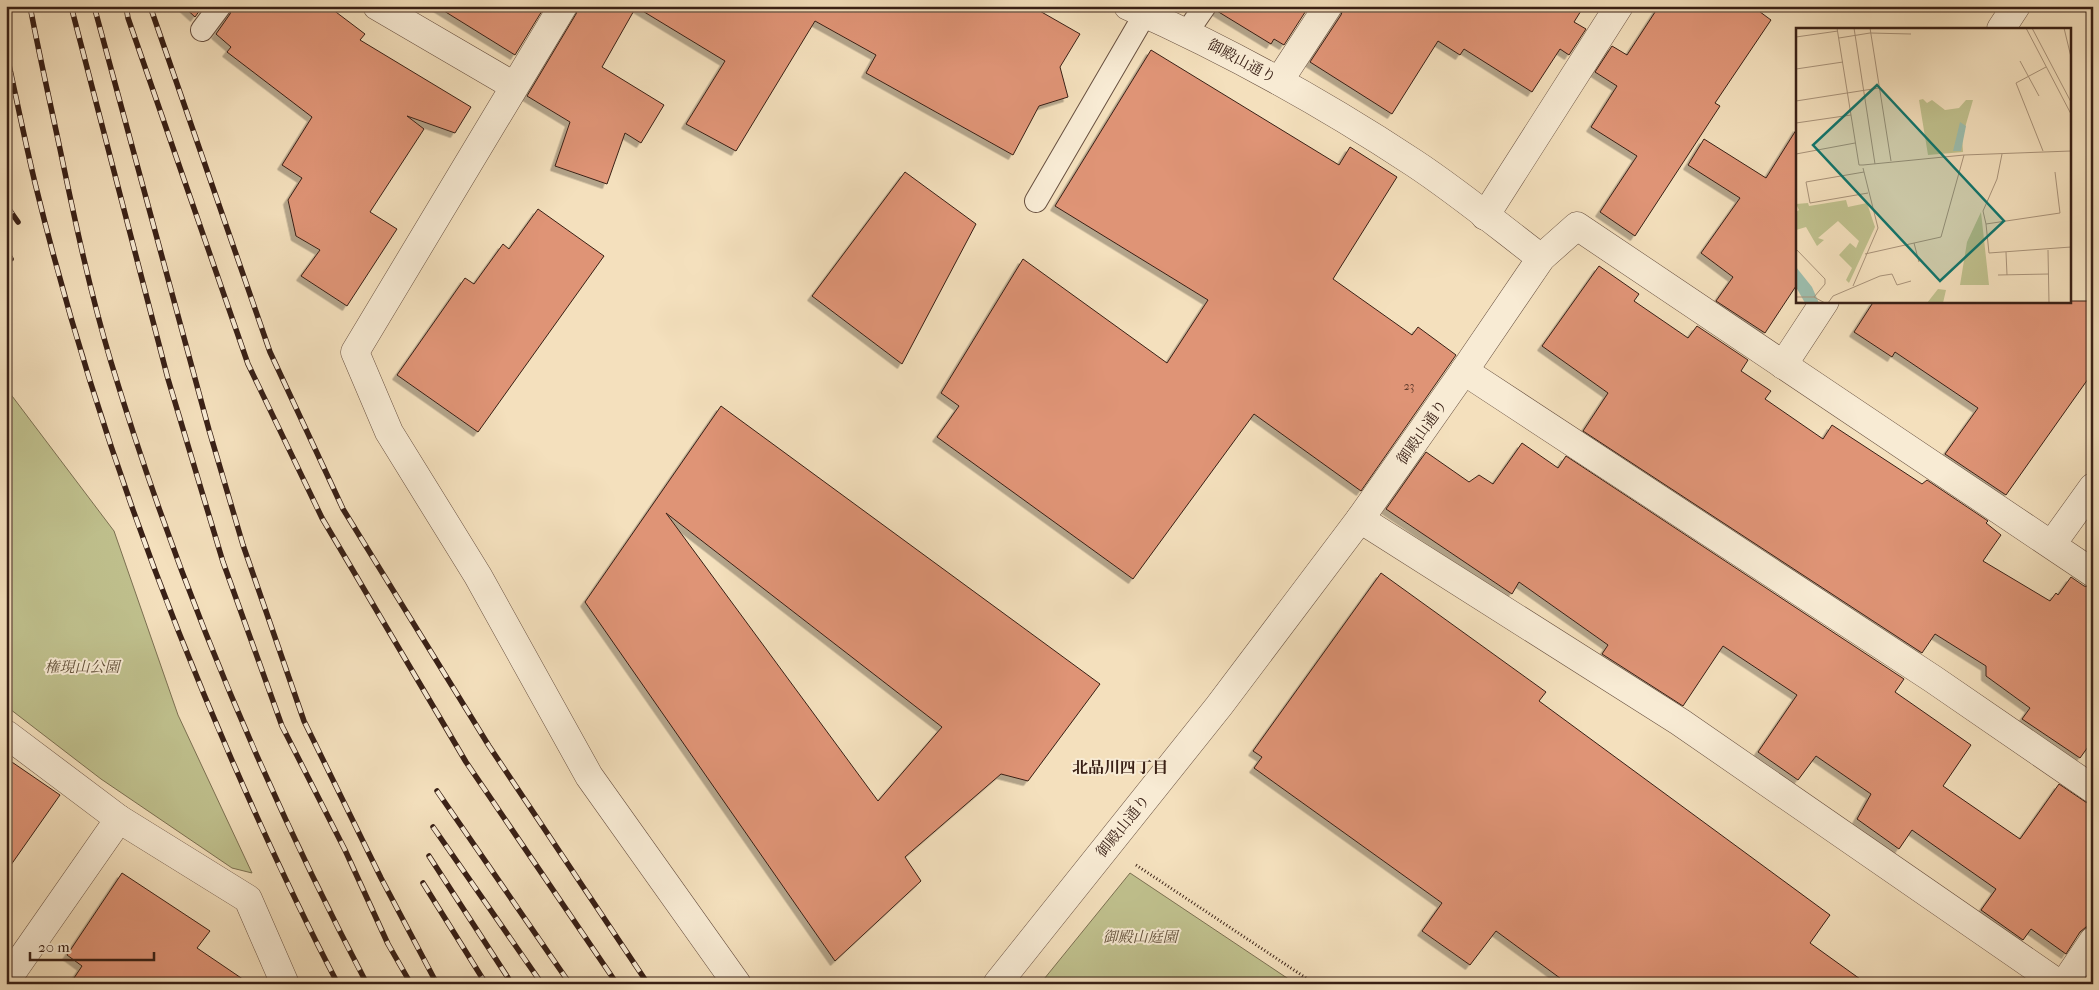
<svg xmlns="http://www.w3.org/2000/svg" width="2099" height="990" font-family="'IM FELL French Canon','Noto Serif JP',serif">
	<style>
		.green { fill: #c0c18e; stroke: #7c7052 }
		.building { fill: #df9476; stroke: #392016; fill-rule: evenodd; filter: url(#shadow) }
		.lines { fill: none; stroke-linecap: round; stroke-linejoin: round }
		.lane-casing { stroke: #685040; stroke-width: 24 }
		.street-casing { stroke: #685040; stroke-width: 29 }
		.path { stroke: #392016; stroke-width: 3; stroke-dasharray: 1 2.5; stroke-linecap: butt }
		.lane { stroke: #f8ebd4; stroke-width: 22 }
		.street { stroke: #f8ebd4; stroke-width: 28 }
		.rail-casing { stroke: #392016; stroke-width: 5.5 }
		.rail { stroke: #f8ebd4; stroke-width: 4; stroke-dasharray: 11; stroke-linecap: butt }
		.labels { text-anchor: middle; stroke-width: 4; stroke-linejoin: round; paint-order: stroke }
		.number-label { font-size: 12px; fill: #623d2e }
		.street-label { font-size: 15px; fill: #392016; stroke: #f8ebd4 }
		.park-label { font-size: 15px; font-style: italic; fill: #62503a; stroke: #f8ebd4 }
		.neighbourhood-label { font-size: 16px; font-weight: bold; fill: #392016; stroke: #f8ebd4 }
		.inset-road { fill: none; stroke: #a9937a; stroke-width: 1 }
		.view { fill: #0f766e; fill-opacity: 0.15; stroke: #0f766e; stroke-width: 2.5 }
		.inset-edge { fill: none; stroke: #392016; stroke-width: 2.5 }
	</style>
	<defs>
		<filter id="shadow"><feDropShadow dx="-4.5" dy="4.5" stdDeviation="0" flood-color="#0004"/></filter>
	</defs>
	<rect width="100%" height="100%" fill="#f4e0bd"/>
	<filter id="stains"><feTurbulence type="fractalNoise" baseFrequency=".004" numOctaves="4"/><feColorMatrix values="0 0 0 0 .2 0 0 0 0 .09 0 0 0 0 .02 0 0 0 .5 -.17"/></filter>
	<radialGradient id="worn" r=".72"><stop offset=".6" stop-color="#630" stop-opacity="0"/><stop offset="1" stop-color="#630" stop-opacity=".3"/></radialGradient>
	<!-- green -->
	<g class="green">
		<path d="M6 388 114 531 178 715 252 873 232 868 101 779 6 706Z"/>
		<path d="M1130 873 1296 984H1040Z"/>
	</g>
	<!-- building -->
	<g class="building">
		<path d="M183 6H203L195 17Z"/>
		<path d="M233 6H328L365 34 360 40 471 107 455 133 407 116 424 129 370 212 397 229 347 306 301 276 320 250 296 236 288 200 302 178 282 165 312 117 227 52 231 47 216 34 230 14Z"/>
		<path d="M436 6H545L515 55Z"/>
		<path d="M579 6H1031L1080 34 1060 67 1068 97 1039 106 1013 155 866 73 876 55 815 21 736 151 686 124 725 61 636 7 602 67 664 105 641 143 625 133 607 184 555 166 570 122 527 96 576 14Z"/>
		<path d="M1218 6H1309L1284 45 1274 39 1271 44 1217 11Z"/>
		<path d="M1344 6H1584L1574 22 1586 29 1569 55 1560 49 1532 92 1464 49 1460 55 1438 41 1392 114 1310 62 1341 15Z"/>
		<path d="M1659 6H1752L1771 20 1715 103 1720 106 1635 236 1600 212 1637 156 1591 127 1617 86 1595 72 1612 46 1627 55Z"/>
		<path d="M1151 50 1339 165 1350 147 1397 177 1333 279 1412 335 1418 327 1456 355 1361 491 1254 414 1133 579 937 437 959 406 941 393 1023 259 1167 363 1208 300 1055 206Z"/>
		<path d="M1798 127V283L1765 333 1716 301 1733 277 1701 253 1740 198 1688 165 1704 139 1766 178Z"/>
		<path d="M905 172 976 224 902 364 812 296Z"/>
		<path d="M538 209 604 256 478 432 397 375 465 278 474 284 503 244 509 249Z"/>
		<path d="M1599 266 1639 294 1634 301 1688 338 1697 326 1748 360 1741 371 1771 391 1765 399 1823 439 1832 425 1922 484 1927 480 1988 521 1986 523 2001 535 1983 561 2050 601 2056 593 2058 595 2071 577 2084 586 2093 588V740L2080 758 2022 719 2030 708 1986 676V666L1935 634 1922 653 1583 431 1608 393 1542 346Z"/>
		<path d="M1874 301H2093V372L2006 495 1945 454 1978 408 1895 352 1892 357 1854 332Z"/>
		<path d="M721 406 1100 684 1028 781 1001 774 905 857 921 881 835 961 585 602ZM666 513 942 727 878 801Z"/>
		<path d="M1522 443 1558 468 1566 456 1904 679 1895 692 1971 745 1943 786 2020 839 2059 784 2093 807V926L2086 927 2080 932 2066 954 2031 929 2023 940 1981 910 1996 889 1912 830 1899 849 1857 819 1871 794 1816 756 1798 780 1758 752 1797 695 1723 646 1683 706 1602 654 1608 645 1519 582 1512 594 1386 509 1426 452 1469 482 1479 475 1493 484Z"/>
		<path d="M1381 573 1546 692 1539 701 1830 915 1810 943 1867 984H1568L1496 931 1470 965 1422 931 1442 903 1254 768 1262 757 1253 751Z"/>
		<path d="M6 758 60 795 6 872Z"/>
		<path d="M122 873 210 931 197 948 250 984H70L82 966 67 955Z"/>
	</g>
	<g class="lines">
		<defs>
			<g id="lane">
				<path d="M202 30 220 6"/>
				<path d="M1187 32 1205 6"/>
				<path d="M1036 201 1145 14"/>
			</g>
			<g id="street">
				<path d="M377 6 514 86"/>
				<path d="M563 6 355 352 389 432 478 576 589 776 737 984"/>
				<path d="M1128 6C1227 50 1323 103 1414 163 1458 192 1499 226 1541 258"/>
				<path d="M2001 29 2016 6"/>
				<path d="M1279 81 1328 6"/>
				<path d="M1485 216 1619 6"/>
				<path d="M1783 365 1825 301"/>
				<path d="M1464 371 1933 679 2093 789"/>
				<path d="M1360 519 1680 722 2059 984"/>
				<path d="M2052 544 2093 487"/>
				<path d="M6 734 119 819"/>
				<path d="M6 981 119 819 248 899 285 984"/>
				<path d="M997 984 1219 706 1360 519 1464 371 1541 258 1577 226 2093 573"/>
				<path d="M2064 984 2093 941"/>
			</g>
		</defs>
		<!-- lane casing -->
		<use href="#lane" class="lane-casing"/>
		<!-- street casing -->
		<use href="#street" class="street-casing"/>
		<!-- path -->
		<path class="path" d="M1136 865 1315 984"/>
		<!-- lane -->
		<use href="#lane" class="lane"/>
		<!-- street -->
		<use href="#street" class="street"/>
		<defs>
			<g id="rail">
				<path d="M30 6C39 54 50 102 60 149 75 221 90 292 111 362 176 576 263 786 367 984"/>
				<path d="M71 6 168 379 223 562 282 726 345 850 388 944 411 984"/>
				<path d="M94 6 209 430 243 545 304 721 381 878 437 984"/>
				<path d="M126 6 128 18 248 364 322 518 466 762 617 984"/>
				<path d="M150 6 270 352 343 509 489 746 648 984"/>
				<path d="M6 51C16 96 25 142 36 187 84 383 151 574 231 758 264 834 299 910 338 984"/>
				<path d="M6 205 18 222"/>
				<path d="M6 251 11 259"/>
				<path d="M6 290 7 291"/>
				<path d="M437 791 570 984"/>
				<path d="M433 827 542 984"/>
				<path d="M429 856 512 984"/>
				<path d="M423 883 486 984"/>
			</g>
		</defs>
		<!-- rail casing -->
		<use href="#rail" class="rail-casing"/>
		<!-- rail -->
		<use href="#rail" class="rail"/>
	</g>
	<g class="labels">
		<!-- number labels -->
		<g class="number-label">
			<text x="1409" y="390">23</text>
		</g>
		<!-- street labels -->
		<g class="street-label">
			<text transform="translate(1242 61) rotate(28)" y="5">御殿山通り</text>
			<text transform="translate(1422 432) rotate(-55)" y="5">御殿山通り</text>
			<text transform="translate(1123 826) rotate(-51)" y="5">御殿山通り</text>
		</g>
		<!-- park labels -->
		<g class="park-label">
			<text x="82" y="672">権現山公園</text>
			<text x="1140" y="942">御殿山庭園</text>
		</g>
		<!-- neighbourhood labels -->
		<g class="neighbourhood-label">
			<text x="1120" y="773">北品川四丁目</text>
		</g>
	</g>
	<!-- overview -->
	<g transform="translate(1796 28)">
		<rect width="275" height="275" fill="#f4e0bd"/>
		<path d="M127 71 131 75 136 72 149 82 163 80 170 72H177L166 110 167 124 132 127 123 72ZM50 172 52 179 71 175 79 199 53 255 50 252 56 240 43 227 54 215 60 220 63 213 42 193 22 210 28 212 21 218 10 199 0 202V184L3 182 0 176 12 175 13 178ZM185 184 193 257H164L171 214ZM142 261 150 262 147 275H131Z" fill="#c0c18e"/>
		<path d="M164 94 170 98 165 123H157ZM0 239 16 259 23 275H9L0 259Z" fill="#9cbdad"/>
		<path class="inset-road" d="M41 0 63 137H67M58 0 79 136M74 0 95 133M230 0 275 86M236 0 275 74M268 0 275 29M0 9 42 3M43 10 74 5 115 6M224 33 243 68M0 41 47 34M0 73 83 60M0 95 55 87M247 123 220 55 250 39M0 126 59 115M206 126 201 151 187 183 190 196 264 185 259 144M67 137 168 127 275 123M68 144 10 154 14 175 72 165M190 196 193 225 275 219M118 215 123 234M0 221 29 251V256L18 269M252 222 253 275M210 224 211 247M69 226 145 209 168 127M202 247 253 246M57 258 82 200 67 140M0 269H18L29 275M0 274 19 275M32 275 37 268 84 248 96 246 101 257 115 253"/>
		<path class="view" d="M81 57 208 193 144 253 17 117Z"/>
		<rect width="275" height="275" class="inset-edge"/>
	</g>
	<!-- margin -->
	<rect width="2099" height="990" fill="none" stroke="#f4e0bd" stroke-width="25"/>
	<rect x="8" y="8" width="2084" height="975" fill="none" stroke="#392016" stroke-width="2.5"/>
	<rect x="12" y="12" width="2074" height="965" fill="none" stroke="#392016"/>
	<!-- scale -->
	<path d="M30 952v8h124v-8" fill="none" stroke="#392016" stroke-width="2.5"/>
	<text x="38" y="952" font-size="15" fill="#392016" stroke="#f8ebd4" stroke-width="4" paint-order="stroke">20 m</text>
	<rect width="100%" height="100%" filter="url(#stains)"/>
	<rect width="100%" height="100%" fill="url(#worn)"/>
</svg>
